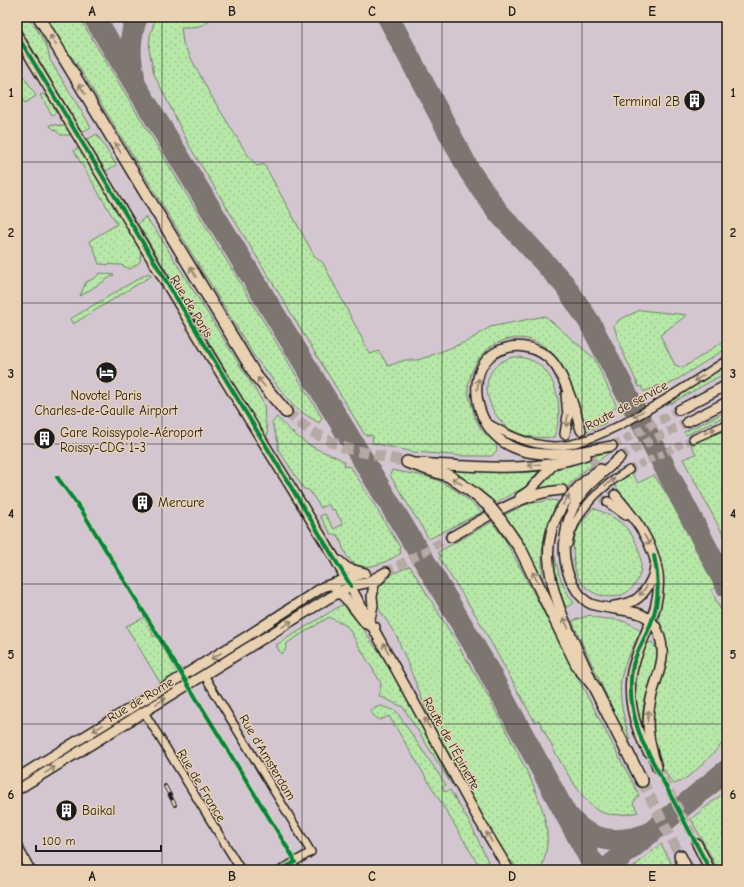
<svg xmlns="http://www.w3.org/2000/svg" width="744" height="887" font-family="'Comic Neue',sans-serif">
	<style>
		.built { fill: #d3c6d1 }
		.grass { fill: url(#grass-dots); stroke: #6a8262 }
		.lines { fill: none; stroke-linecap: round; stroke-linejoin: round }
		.taxiway { stroke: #7c7470; stroke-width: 22 }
		.street-tunnel { stroke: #b6a8a2; stroke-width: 7; stroke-dasharray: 7 3.5; stroke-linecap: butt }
		.secondary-tunnel { stroke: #b6a8a2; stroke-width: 9; stroke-dasharray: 9 4.5; stroke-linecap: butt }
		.primary-tunnel { stroke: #b6a8a2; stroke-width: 11; stroke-dasharray: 11 5.5; stroke-linecap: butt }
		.street-casing { stroke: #1c1c1c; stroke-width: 10 }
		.secondary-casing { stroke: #1c1c1c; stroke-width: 12 }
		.primary-casing { stroke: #1c1c1c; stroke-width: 14 }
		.street { stroke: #e9d1b2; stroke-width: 7 }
		.secondary { stroke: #e9d1b2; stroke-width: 9 }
		.primary { stroke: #e9d1b2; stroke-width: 11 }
		.rail-casing { stroke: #1c1c1c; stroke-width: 4 }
		.rail { stroke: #e9d1b2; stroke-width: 2.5; stroke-dasharray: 8; stroke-linecap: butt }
		.primary-bridge-casing { stroke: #1c1c1c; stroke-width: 14; stroke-linecap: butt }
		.primary-bridge { stroke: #e9d1b2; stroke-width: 11 }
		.cycleway-casing { stroke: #e9d1b2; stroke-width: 6 }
		.cycleway { stroke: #00873e; stroke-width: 4 }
		.oneway { stroke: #8d806e }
		.grid { fill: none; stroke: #1c1c1c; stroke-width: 1; stroke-opacity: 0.55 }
		.labels { text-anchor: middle; stroke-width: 3; stroke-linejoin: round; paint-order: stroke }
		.poi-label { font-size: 13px; fill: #1c1c1c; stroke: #e9d1b2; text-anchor: start }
		.street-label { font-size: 13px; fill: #1c1c1c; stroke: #e9d1b2 }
		.neatline { fill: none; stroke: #1c1c1c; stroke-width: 1.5 }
		.grid-label { font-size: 13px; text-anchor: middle; font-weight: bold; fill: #1c1c1c }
	</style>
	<defs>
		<pattern id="grass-dots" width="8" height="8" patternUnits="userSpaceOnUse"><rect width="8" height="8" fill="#b7e8a8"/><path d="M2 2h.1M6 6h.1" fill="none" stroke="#9dc690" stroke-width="1.8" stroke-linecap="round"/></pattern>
	</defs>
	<rect width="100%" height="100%" fill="#dccbc4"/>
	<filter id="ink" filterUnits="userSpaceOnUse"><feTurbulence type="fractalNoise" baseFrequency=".025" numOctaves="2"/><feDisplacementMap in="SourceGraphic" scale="8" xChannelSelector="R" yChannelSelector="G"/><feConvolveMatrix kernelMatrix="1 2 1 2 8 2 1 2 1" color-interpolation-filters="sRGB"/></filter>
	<g filter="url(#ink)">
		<!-- built -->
		<rect class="built" x="17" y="17" width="710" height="853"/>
		<!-- grass -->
		<g class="grass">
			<path d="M17 17H29L47 46 50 60 91 127 82 132 17 23Z"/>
			<path d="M47 17H79L322 418 319 423 295 408 254 356 77 64 58 39Z"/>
			<path d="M167 17H212C204 28 193 27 181 27L183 43 210 94 247 154 257 166 264 164 315 257 323 263 370 354 379 351 388 366 405 360H417L427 357 468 341 490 327 545 316 594 358 617 407 602 415 606 423 585 432C578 410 573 381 559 361 529 319 473 339 468 388 468 394 470 401 472 406 475 423 482 433 496 443L497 450 492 456H465L414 452 372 443 373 436 365 435 190 147 154 74 149 49 150 36 155 19Z"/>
			<path d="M24 77 36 96 25 103 17 90V81Z"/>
			<path d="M43 94C50 99 54 105 57 112L52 115 40 95Z"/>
			<path d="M51 124 68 127 71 132 70 135H61L50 126Z"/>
			<path d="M97 134 116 165 106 171 86 140Z"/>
			<path d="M77 148H79L141 251 140 262 130 269 121 265 99 264 94 249 89 241 117 224 74 151Z"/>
			<path d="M145 217 157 232 264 404 265 421 268 434 266 437 138 224Z"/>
			<path d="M100 273 114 275 80 296 86 282 95 278Z"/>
			<path d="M148 273 150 274 151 276 73 324 70 319Z"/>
			<path d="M640 310 687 315 660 335 675 365 683 368 727 339V348L662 389 659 385 644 392 641 386 639 387 621 348 614 326 619 320Z"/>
			<path d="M513 357C554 355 567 406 554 437 541 438 527 438 515 432 485 416 472 368 513 357Z"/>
			<path d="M727 364V372L670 404 668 400Z"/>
			<path d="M727 411V415L686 435 684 432Z"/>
			<path d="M277 417C288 430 303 443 319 450 328 454 336 456 345 462L344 466 351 467 400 547 399 548 401 553C386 563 355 578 345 552 342 547 341 541 338 535L331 534 320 516 325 514 334 529 343 524 334 509 332 510 328 504 321 508 309 490 304 489 278 449V442L272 423Z"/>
			<path d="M727 427V438L723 444 727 451V542L683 459 696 454 691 445Z"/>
			<path d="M613 450 584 471 566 488 539 491 537 489 555 467 563 466Z"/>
			<path d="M442 468H541L525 487 493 504Z"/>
			<path d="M392 470C404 473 416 474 428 477 450 483 466 498 482 512L429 539 390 475Z"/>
			<path d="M631 472 638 483 654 475 720 574 715 588 711 590 727 623V738C715 751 690 781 673 784L657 759 651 737V712L667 655 659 621 662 574 659 556 643 522 614 484Z"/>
			<path d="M549 500 558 501C543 531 540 548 543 581L541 583 503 516 524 505Z"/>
			<path d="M593 508C616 517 631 526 639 551 642 560 642 572 637 581 623 607 585 599 576 572 573 564 573 548 574 539 577 527 586 517 593 508Z"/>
			<path d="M492 522 505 540 521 569 639 795 633 803 638 812C627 815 607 817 597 810 578 798 549 742 539 720L535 722 477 617 439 558 441 557 438 552Z"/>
			<path d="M553 554 555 556C558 575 563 588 574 603L566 607C558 589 554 573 553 554Z"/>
			<path d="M410 566C446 626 486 688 517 752 529 776 542 800 546 826 549 842 546 855 541 870H517L513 862 505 857 431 721 397 637 376 604 375 595 378 585 385 582 394 573Z"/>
			<path d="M345 603 397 678 452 785 403 707 379 696 381 683 347 626 329 617 287 643 285 651 281 654 276 645Z"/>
			<path d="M590 615C599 620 608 618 618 620 626 621 634 626 641 630 634 646 624 662 621 679 618 699 625 722 630 741L628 742 572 621Z"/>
			<path d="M144 618 152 632 153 637 156 636 178 674 161 684 126 626Z"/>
			<path d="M652 642C666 657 647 687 644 704 642 713 642 723 642 733 629 702 634 678 644 648L647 644Z"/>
			<path d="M381 706 396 711 446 785 442 787 445 792 450 790 471 825 490 866H497L500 870H469L478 864 389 716 380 720 374 716 370 710Z"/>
			<path d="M727 790V870H718L691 819Z"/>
			<path d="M661 844 675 870H630Z"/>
		</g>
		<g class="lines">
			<!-- taxiway -->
			<g class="taxiway">
				<path d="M94 17 428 567 482 659 590 859 600 870"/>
				<path d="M388 17 470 172 498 212 564 284 590 323 727 587"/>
				<path d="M134 76C129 56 129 37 137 17"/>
				<path d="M571 819C589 842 619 844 645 835"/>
				<path d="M605 870 727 770"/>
			</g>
			<!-- street-tunnel -->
			<path class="street-tunnel" d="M629 470 693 439"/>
			<!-- secondary-tunnel -->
			<g class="secondary-tunnel">
				<path d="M581 430C588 454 600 475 615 495"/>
				<path d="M612 446 679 410"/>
				<path d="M620 457 687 422"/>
				<path d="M562 490C578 492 594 494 608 502"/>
				<path d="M386 572 451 537"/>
				<path d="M657 767 697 844"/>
			</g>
			<!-- primary-tunnel -->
			<g class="primary-tunnel">
				<path d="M286 412 312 432 345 448 407 462"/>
				<path d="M642 781 680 856"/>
			</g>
			<defs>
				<g id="street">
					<path d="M486 422C508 435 528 445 554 446 600 447 687 385 727 360"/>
					<path d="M693 439 727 424"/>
					<path d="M568 544C575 510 600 487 629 470"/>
					<path d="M204 675 311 852 281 870"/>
					<path d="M144 712 241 870"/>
				</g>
				<g id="secondary">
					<path d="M17 35 207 351 334 557 479 820 509 870"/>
					<path d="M679 410 727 385"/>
					<path d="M687 422 727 402"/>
					<path d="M581 430C576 411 566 381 555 365 547 354 537 349 525 347 515 345 507 347 498 351 467 367 473 414 496 436 505 445 521 452 534 453 560 457 586 450 612 446"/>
					<path d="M565 434 568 415 566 395"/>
					<path d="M620 457C610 467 599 475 589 485 567 507 559 544 568 573 572 584 580 599 591 604 615 613 649 604 659 634 668 659 656 676 651 699 645 724 649 744 657 767"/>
					<path d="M416 463C471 466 533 474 586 455"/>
					<path d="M615 495C635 518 654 543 658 574 662 609 643 633 634 664 625 693 634 727 648 752"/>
					<path d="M520 497 529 491 552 466"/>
					<path d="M608 502 626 515"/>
					<path d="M451 537C486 518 521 493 562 490"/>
					<path d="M339 561 347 568 365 573"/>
					<path d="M335 588 349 602 366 624 375 627"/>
					<path d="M614 606C621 605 629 604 635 600 645 594 655 577 655 565"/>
					<path d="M370 619 373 605 372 597 374 584 381 577"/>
					<path d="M591 679C556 601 512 531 600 469"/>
					<path d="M17 778 249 635 323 587 364 573"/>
					<path d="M17 790 329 598 351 586 366 583 386 572"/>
					<path d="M697 844 710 870"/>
					<path d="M17 847 30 870"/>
				</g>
				<g id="primary">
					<path d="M39 17 256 376 286 412"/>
					<path d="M407 462 449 476 472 492 488 505"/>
					<path d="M501 521 521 550 578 667 593 685 642 781"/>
					<path d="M680 856 687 870"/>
				</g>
			</defs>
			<!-- street casing -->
			<use href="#street" class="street-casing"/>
			<!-- secondary casing -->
			<use href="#secondary" class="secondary-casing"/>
			<!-- primary casing -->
			<use href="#primary" class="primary-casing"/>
			<!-- street -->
			<use href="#street" class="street"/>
			<!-- secondary -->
			<use href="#secondary" class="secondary"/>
			<!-- primary -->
			<use href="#primary" class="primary"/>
			<defs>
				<path id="rail" d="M165 786 175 805"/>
			</defs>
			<!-- rail casing -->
			<use href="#rail" class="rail-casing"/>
			<!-- rail -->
			<use href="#rail" class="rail"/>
			<defs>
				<path id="primary-bridge" d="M488 505 501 521"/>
			</defs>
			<!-- primary-bridge casing -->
			<use href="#primary-bridge" class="primary-bridge-casing"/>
			<!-- primary-bridge -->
			<use href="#primary-bridge" class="primary-bridge"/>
			<defs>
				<g id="cycleway">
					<path d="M17 35 351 586"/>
					<path d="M57 477 82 511 293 857 295 862 281 870"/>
					<path d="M654 556C659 578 660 601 651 623 646 637 637 650 633 665 627 691 633 717 642 741L710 870"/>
				</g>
			</defs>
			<!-- cycleway casing -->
			<use href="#cycleway" class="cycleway-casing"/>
			<!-- cycleway -->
			<use href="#cycleway" class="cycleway"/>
		</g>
		<!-- one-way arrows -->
		<defs><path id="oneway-shaft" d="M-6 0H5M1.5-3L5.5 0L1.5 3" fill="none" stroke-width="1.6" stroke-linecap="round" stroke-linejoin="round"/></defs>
		<g class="oneway">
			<use href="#oneway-shaft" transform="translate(53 40) rotate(-121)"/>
			<use href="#oneway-shaft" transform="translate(82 89) rotate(-121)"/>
			<use href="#oneway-shaft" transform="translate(118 148) rotate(-121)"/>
			<use href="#oneway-shaft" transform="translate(193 272) rotate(-121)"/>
			<use href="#oneway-shaft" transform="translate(699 378) rotate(148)"/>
			<use href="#oneway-shaft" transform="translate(261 382) rotate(-130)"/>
			<use href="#oneway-shaft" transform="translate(478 384) rotate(-81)"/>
			<use href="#oneway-shaft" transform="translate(638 414) rotate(151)"/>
			<use href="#oneway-shaft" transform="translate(567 421) rotate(98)"/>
			<use href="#oneway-shaft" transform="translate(710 431) rotate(-24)"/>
			<use href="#oneway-shaft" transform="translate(534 465) rotate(174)"/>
			<use href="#oneway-shaft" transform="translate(457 481) rotate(-146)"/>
			<use href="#oneway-shaft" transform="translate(610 482) rotate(-37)"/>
			<use href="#oneway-shaft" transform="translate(566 500) rotate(-56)"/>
			<use href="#oneway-shaft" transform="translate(647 540) rotate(61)"/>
			<use href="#oneway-shaft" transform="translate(535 577) rotate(-117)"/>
			<use href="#oneway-shaft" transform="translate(643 591) rotate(129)"/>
			<use href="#oneway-shaft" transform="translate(566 623) rotate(-113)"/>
			<use href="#oneway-shaft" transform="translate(287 624) rotate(-32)"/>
			<use href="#oneway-shaft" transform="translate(386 648) rotate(-118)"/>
			<use href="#oneway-shaft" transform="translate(216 656) rotate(148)"/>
			<use href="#oneway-shaft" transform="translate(161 701) rotate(-31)"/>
			<use href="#oneway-shaft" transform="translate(648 716) rotate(-85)"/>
			<use href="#oneway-shaft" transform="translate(427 723) rotate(-119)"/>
			<use href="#oneway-shaft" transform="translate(98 728) rotate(148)"/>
			<use href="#oneway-shaft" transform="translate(50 770) rotate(-32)"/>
			<use href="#oneway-shaft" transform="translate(489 837) rotate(-120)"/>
		</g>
	</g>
	<!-- grid -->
	<path class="grid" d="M162 17V870M302 17V870M442 17V870M582 17V870M17 162H727M17 303H727M17 444H727M17 584H727M17 724H727"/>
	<!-- icons -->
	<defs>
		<symbol id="building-disc" viewBox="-11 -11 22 22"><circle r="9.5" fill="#1c1c1c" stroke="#e9d1b2"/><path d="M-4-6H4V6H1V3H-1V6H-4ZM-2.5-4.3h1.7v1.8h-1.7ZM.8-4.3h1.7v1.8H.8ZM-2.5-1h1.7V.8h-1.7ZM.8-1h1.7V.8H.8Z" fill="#fff"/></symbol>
		<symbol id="hotel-disc" viewBox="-11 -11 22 22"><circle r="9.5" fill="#1c1c1c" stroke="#e9d1b2"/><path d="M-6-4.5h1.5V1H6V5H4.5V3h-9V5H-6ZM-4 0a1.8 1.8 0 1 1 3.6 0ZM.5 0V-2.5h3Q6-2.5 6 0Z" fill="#fff"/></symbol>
	</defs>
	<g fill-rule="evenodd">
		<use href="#building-disc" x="682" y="88" width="25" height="25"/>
		<use href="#hotel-disc" x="94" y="360" width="25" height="25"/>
		<use href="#building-disc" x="32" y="426" width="25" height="25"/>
		<use href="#building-disc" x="130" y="490" width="25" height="25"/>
		<use href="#building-disc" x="54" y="798" width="25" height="25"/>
	</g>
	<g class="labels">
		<!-- poi labels -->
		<g class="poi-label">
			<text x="680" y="106" text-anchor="end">Terminal 2B</text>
			<text x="106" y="400" text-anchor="middle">Novotel Paris<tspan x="106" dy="15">Charles-de-Gaulle Airport</tspan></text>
			<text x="60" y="437">Gare Roissypole-Aéroport<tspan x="60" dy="15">Roissy-CDG 1-3</tspan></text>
			<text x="158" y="507">Mercure</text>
			<text x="82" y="815">Baikal</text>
		</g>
		<!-- street labels -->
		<g class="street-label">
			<text transform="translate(192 306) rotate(59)" y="5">Rue de Paris</text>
			<text transform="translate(626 405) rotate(-28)" y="5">Route de service</text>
			<text transform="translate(140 699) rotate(-31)" y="5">Rue de Rome</text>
			<text transform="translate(452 743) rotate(61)" y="5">Route de l'Épinette</text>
			<text transform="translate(268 757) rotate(59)" y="5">Rue d'Amsterdam</text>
			<text transform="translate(202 785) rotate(59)" y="5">Rue de France</text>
		</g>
	</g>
	<!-- margin -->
	<rect width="744" height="887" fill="none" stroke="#e9d1b2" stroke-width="44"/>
	<!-- scale -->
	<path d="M36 845v6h125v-6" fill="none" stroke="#1c1c1c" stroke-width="2"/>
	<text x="42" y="845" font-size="12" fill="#1c1c1c" stroke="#e9d1b2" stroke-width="3" paint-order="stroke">100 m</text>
	<rect x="22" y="22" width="700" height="843" class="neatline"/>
	<g class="grid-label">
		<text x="92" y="16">A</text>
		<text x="232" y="16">B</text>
		<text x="372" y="16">C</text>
		<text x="512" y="16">D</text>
		<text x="652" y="16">E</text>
		<text x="11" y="97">1</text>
		<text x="733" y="97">1</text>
		<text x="11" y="237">2</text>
		<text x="733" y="237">2</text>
		<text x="11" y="378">3</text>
		<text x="733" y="378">3</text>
		<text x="11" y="518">4</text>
		<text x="733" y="518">4</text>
		<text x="11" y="659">5</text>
		<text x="733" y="659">5</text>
		<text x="11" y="799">6</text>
		<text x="733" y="799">6</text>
		<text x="92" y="881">A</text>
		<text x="232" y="881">B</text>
		<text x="372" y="881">C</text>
		<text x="512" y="881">D</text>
		<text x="652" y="881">E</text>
	</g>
</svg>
